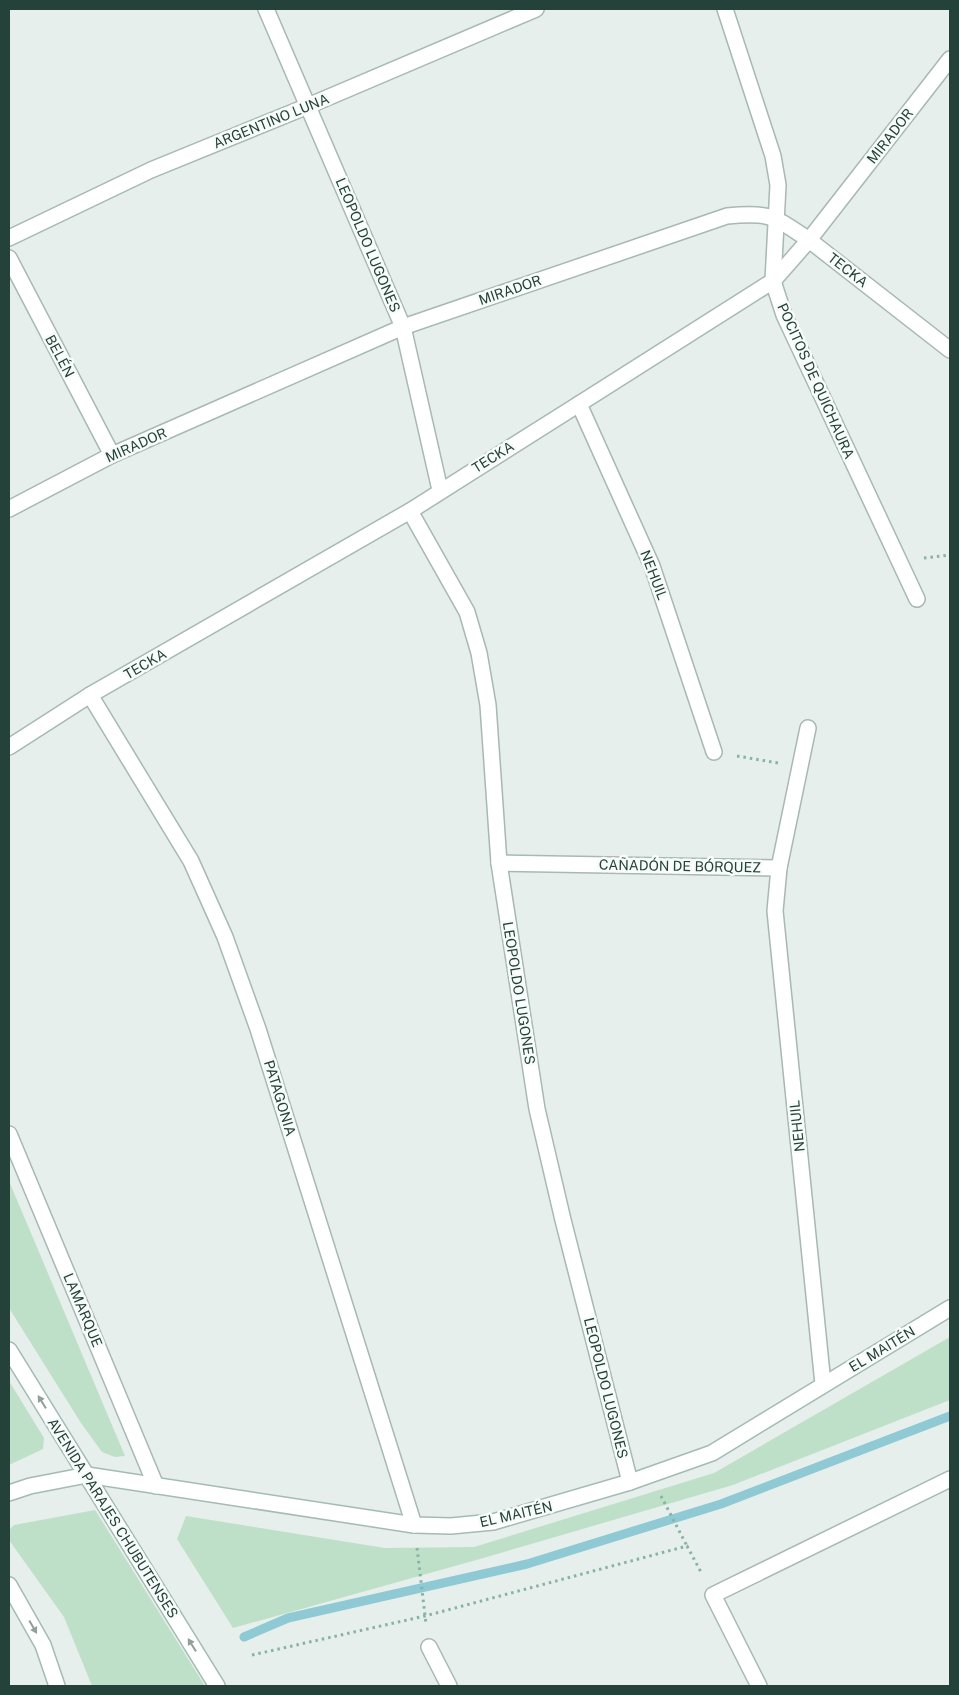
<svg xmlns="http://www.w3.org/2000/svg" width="959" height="1695" font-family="'Public Sans',sans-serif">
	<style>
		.green { fill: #bfe0c8 }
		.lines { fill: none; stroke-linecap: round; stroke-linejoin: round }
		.stream { stroke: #8ec9d4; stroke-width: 9 }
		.lane-casing { stroke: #a8b8b2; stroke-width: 18 }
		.street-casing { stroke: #a8b8b2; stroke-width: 18 }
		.secondary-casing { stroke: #a4bbb3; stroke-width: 18 }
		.path { stroke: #86b3a5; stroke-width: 3; stroke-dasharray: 2.5 4; stroke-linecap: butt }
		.lane { stroke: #fff; stroke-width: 15 }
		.street { stroke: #fff; stroke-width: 15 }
		.secondary { stroke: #fff; stroke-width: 15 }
		.oneway { fill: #92a09c }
		.labels { text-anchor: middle; stroke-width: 5; stroke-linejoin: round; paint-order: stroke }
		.street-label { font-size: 14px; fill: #24423a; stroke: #f7fbf9 }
	</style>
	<rect width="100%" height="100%" fill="#e6efeb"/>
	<!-- green -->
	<g class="green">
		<path d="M9 1181 125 1456 115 1457 102 1452 81 1423 9 1308Z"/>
		<path d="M950 1337V1400L733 1485 480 1559 233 1628 177 1539 186 1516 385 1548 474 1547 714 1473Z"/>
		<path d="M9 1381 44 1438 43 1449 9 1465Z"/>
		<path d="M95 1510 205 1686H92L64 1617 9 1540V1530L14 1525Z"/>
	</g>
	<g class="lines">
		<!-- stream -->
		<path class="stream" d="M244 1637 288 1618 527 1564 721 1504 950 1416"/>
		<defs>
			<g id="lane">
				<path d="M773 281 784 315 917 599"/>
				<path d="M579 404 652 566 714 752"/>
				<path d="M499 863 779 868 808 728"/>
			</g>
			<g id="street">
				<path d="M266 9 403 327 440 490"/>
				<path d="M725 9 773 156 778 185 773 281"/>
				<path d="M9 238 151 170 308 106 536 9"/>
				<path d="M9 258 112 455"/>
				<path d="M9 509 112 455 403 327 727 216C771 212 773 216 809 240L950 59"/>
				<path d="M410 511 467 612 479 653 488 705 499 863 537 1109 563 1220 630 1482"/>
				<path d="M90 695 191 861 225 937 258 1029 414 1525"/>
				<path d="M9 747 90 695 410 511 579 404 773 281 809 240 950 350"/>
				<path d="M779 868 775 911 823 1384"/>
				<path d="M9 1134 156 1486"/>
				<path d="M429 1647 449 1686"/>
				<path d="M759 1686 713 1595 950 1479"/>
			</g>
			<g id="secondary">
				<path d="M9 1350 217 1686"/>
				<path d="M9 1493 30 1486 87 1475 414 1525 451 1526 493 1522 630 1482 712 1453 950 1308"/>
				<path d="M9 1585 43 1645 57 1686"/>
			</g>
		</defs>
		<!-- lane casing -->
		<use href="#lane" class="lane-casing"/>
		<!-- street casing -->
		<use href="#street" class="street-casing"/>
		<!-- secondary casing -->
		<use href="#secondary" class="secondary-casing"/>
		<!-- path -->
		<g class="path">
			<path d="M924 558 950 555"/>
			<path d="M737 756 778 763"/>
			<path d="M661 1496 687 1546"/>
			<path d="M417 1548 426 1624"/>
			<path d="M252 1655 425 1616 687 1546 702 1574"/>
		</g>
		<!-- lane -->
		<use href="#lane" class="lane"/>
		<!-- street -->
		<use href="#street" class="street"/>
		<!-- secondary -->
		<use href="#secondary" class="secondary"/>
	</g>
	<!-- one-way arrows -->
	<defs><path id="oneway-solid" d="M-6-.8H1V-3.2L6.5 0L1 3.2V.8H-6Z" transform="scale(1.25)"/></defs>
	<g class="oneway">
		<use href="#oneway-solid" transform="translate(42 1402) rotate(-122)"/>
		<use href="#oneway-solid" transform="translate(33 1627) rotate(60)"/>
		<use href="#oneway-solid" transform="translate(192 1645) rotate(-122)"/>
	</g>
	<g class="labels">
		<!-- street labels -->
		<g class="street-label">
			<text transform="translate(271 121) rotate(-22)" y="5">ARGENTINO LUNA</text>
			<text transform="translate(890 136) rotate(-52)" y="5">MIRADOR</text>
			<text transform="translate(368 245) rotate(67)" y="5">LEOPOLDO LUGONES</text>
			<text transform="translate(848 270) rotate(38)" y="5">TECKA</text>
			<text transform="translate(510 290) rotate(-19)" y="5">MIRADOR</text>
			<text transform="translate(60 356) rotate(62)" y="5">BELÉN</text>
			<text transform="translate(816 381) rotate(66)" y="5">POCITOS DE QUICHAURA</text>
			<text transform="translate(136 445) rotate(-24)" y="5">MIRADOR</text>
			<text transform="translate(493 457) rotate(-32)" y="5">TECKA</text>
			<text transform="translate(654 575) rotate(69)" y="5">NEHUIL</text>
			<text transform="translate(145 664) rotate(-30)" y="5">TECKA</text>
			<text transform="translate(680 866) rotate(1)" y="5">CAÑADÓN DE BÓRQUEZ</text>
			<text transform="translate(519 993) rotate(81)" y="5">LEOPOLDO LUGONES</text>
			<text transform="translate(280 1098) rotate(73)" y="5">PATAGONIA</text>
			<text transform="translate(797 1126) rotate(-96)" y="5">NEHUIL</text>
			<text transform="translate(83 1310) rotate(67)" y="5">LAMARQUE</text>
			<text transform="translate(882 1349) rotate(-31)" y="5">EL MAITÉN</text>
			<text transform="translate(606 1388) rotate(76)" y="5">LEOPOLDO LUGONES</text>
			<text transform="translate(516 1514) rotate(-13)" y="5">EL MAITÉN</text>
			<text transform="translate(113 1518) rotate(58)" y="5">AVENIDA PARAJES CHUBUTENSES</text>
		</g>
	</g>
	<!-- border -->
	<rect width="959" height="1695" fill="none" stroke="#24423a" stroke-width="20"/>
</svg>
